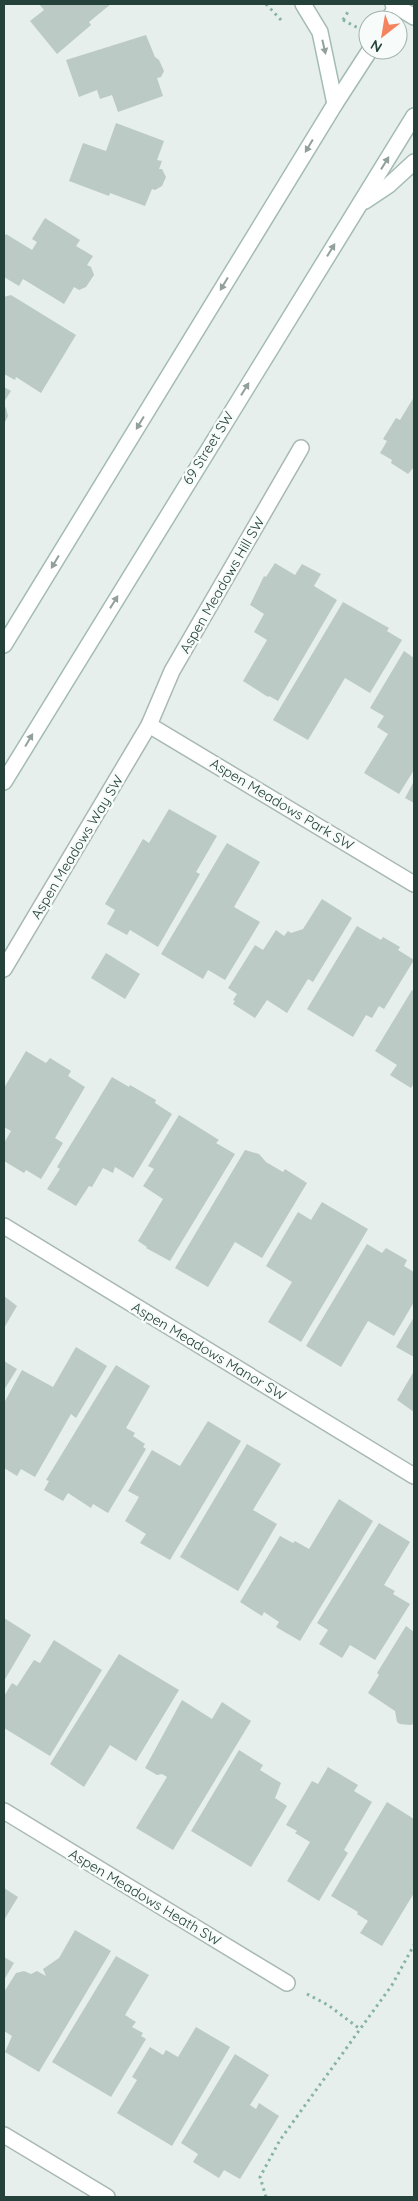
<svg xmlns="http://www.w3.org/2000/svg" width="418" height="2201" font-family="Quicksand,sans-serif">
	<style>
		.building { fill: #bbcac4 }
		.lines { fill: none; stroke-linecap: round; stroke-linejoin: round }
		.street-casing { stroke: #a8b8b2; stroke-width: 18 }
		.secondary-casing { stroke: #a4bbb3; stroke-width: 18 }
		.path { stroke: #86b3a5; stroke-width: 3; stroke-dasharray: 2.5 4; stroke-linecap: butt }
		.street { stroke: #fff; stroke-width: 15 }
		.secondary { stroke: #fff; stroke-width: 15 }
		.oneway { fill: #92a09c }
		.labels { text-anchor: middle; stroke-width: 5; stroke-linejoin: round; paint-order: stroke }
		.street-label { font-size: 14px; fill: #24423a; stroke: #f7fbf9 }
	</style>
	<rect width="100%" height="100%" fill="#e6efeb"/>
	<!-- building -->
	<g class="building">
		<path d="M39 4H111L89 22 91 25 57 54 30 21 44 10Z"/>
		<path d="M146 35 155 57 159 60 164 71 161 77 157 78 163 96 118 112 112 95 100 99 97 90 79 97 66 60Z"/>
		<path d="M116 123 164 141 157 160 162 161 159 169H162L166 177 162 186 155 190 152 189 145 206 110 193 109 196 69 181 83 143 106 151Z"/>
		<path d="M45 218 80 240 76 246 93 256 87 265 91 267 94 275 86 287 79 290 74 287 64 304 23 279 19 286 4 277V237L6 234 32 250 37 242 32 239Z"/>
		<path d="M11 295 76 335 41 393 16 377 15 380 4 374V297Z"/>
		<path d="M4 387 11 391 4 402Z"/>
		<path d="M414 397V467L408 474 391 463 392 460 380 453 387 441 383 439 396 418 400 420Z"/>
		<path d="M4 406 6 408 8 416 4 424Z"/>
		<path d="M275 563 295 575 302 564 321 574 314 586 337 600 278 701 269 696 268 697 243 681 267 640 254 632 264 614 250 605 264 576 266 577Z"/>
		<path d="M343 602 389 628 387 631 402 640 370 693 345 678 308 740 273 720Z"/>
		<path d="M404 651 414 658V770L399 794 364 773 388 734 377 727 384 716 370 708Z"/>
		<path d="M414 781V803L405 798Z"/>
		<path d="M169 809 217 836 196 872 200 874 158 947 130 930 127 935 107 924 115 910 105 904 143 839 149 843Z"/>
		<path d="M227 843 260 862 234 907 260 922 225 980 208 970 203 979 161 954Z"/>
		<path d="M322 899 352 918 313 982 308 979 287 1013 267 1000 255 1018 233 1004 235 1001 233 1000 237 994 228 988 255 945 263 950 276 930 284 936 288 931 291 933 303 929Z"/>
		<path d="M357 926 381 940 383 937 400 947 398 950 414 960 384 1009 379 1006 372 1018 366 1015 353 1037 307 1009Z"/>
		<path d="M106 953 140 974 125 999 91 978Z"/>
		<path d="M412 990 414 991V1083L411 1088 390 1075 397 1065 375 1051Z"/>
		<path d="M26 1051 46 1063 50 1058 71 1071 68 1076 85 1087 55 1138 63 1143 41 1179 26 1170 24 1173 4 1161V1143L11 1131 4 1127V1088Z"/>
		<path d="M112 1077 129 1087 130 1085 156 1100 155 1103 172 1114 133 1178 115 1167 113 1173 103 1168 92 1187 89 1186 76 1206 47 1189 60 1169 57 1167Z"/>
		<path d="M179 1115 219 1140 216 1143 235 1154 170 1261 146 1248 147 1247 138 1241 163 1199 143 1186 154 1169 148 1166Z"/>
		<path d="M245 1150 259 1154 266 1162 283 1172 285 1169 307 1183 262 1258 235 1242 208 1287 175 1268Z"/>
		<path d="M322 1202 368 1229 301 1342 268 1322 292 1282 266 1266 298 1212 311 1220Z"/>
		<path d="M367 1244 382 1253 386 1248 407 1260 404 1266 414 1272V1302L394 1336 368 1321 341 1367 306 1346Z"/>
		<path d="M4 1296 17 1306 4 1328Z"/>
		<path d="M414 1317V1357L396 1347Z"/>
		<path d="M76 1347 107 1366 76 1418 71 1414 35 1477 21 1469 17 1476 4 1468V1403L22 1370 53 1387Z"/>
		<path d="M4 1361 17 1369 4 1390Z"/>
		<path d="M116 1365 150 1386 126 1428 135 1433 133 1436 145 1444 143 1447 146 1449 108 1513 93 1504 91 1508 68 1493 63 1501 44 1490 49 1481 46 1480Z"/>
		<path d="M414 1371V1412L397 1400Z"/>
		<path d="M208 1421 241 1441 170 1560 140 1543 146 1534 125 1521 139 1497 128 1491 152 1450 180 1466Z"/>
		<path d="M247 1444 281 1464 253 1510 277 1524 238 1591 180 1557Z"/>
		<path d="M339 1499 373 1521 300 1641 276 1627 279 1622 264 1612 262 1616 240 1602 280 1536 293 1543 295 1541 309 1549Z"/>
		<path d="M379 1523 410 1542 384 1585 395 1591 393 1594 410 1604 375 1660 350 1645 342 1658 319 1644 328 1630 317 1623Z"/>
		<path d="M4 1618 31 1635 4 1681Z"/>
		<path d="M406 1626 414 1632V1724L410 1725 400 1724 397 1722 395 1711 368 1693 379 1675 377 1673Z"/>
		<path d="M54 1640 102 1670 50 1756 4 1728V1696L12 1683 17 1686 34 1660 40 1663Z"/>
		<path d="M119 1654 179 1690 136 1761 110 1745 84 1787 50 1764Z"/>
		<path d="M182 1700 212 1719 222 1702 251 1721 173 1850 136 1828 167 1777 162 1774 157 1775 145 1768Z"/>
		<path d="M239 1750 263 1765 260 1770 281 1783 275 1798 287 1806 251 1867 191 1831Z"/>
		<path d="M328 1767 358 1785 354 1791 372 1802 344 1850 348 1853 319 1901 287 1881 310 1842 295 1833 297 1831 286 1825 312 1781 318 1784Z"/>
		<path d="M387 1802 414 1819V1893L382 1946 360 1933 368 1921 357 1914 358 1912 331 1896Z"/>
		<path d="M4 1888 18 1897 4 1920Z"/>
		<path d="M75 1930 111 1951 39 2072 5 2052 12 2036 4 2031V1992L16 1973 24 1971 31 1974 37 1971 46 1976 43 1969 59 1958Z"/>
		<path d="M116 1956 149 1975 125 2015 136 2022 132 2027 143 2033 141 2036 146 2039 111 2097 52 2062Z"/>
		<path d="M4 1957 14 1963 4 1980Z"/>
		<path d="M196 2027 230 2047 172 2146 117 2113 137 2080 132 2077 150 2047 163 2055 166 2050 178 2057Z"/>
		<path d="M235 2054 269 2075 250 2105 256 2109 259 2103 279 2116 240 2179 224 2170 219 2178 193 2162 198 2154 181 2143Z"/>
	</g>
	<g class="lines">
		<defs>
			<g id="street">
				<path d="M149 725 414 884"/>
				<path d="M4 969 149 725 172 671 301 448"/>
				<path d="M4 1226 414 1476"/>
				<path d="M4 1811 287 1983"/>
				<path d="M4 2135 107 2197"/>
			</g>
			<g id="secondary">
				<path d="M303 4 320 32 335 104"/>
				<path d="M393 4 414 17"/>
				<path d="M388 20 398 4"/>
				<path d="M365 201 389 185 414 162"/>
				<path d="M4 645 335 104 370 50"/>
				<path d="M4 782 414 116"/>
			</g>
		</defs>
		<!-- street casing -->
		<use href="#street" class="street-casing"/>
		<!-- secondary casing -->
		<use href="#secondary" class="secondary-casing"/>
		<!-- path -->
		<g class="path">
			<path d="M266 4 282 21"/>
			<path d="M343 20 349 10"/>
			<path d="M343 20 358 28"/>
			<path d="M307 1994 328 2005 360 2029"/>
			<path d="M266 2197 260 2177 280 2140 392 1985 414 1945"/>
		</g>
		<!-- street -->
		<use href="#street" class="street"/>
		<!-- secondary -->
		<use href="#secondary" class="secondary"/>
	</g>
	<!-- one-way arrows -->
	<defs><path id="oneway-solid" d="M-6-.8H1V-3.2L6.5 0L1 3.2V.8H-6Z" transform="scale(1.25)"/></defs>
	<g class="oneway">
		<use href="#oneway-solid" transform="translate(324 47) rotate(77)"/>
		<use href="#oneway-solid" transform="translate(309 146) rotate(121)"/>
		<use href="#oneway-solid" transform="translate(385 163) rotate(-58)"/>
		<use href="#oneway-solid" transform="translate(331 250) rotate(-58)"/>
		<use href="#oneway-solid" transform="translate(224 284) rotate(121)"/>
		<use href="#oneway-solid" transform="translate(245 389) rotate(-58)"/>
		<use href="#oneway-solid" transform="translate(140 423) rotate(121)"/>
		<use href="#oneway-solid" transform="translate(55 562) rotate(121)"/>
		<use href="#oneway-solid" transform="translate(114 602) rotate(-58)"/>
		<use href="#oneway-solid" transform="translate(29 740) rotate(-59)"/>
	</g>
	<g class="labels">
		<!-- street labels -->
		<g class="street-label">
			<text transform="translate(208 448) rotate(-58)" y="5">69 Street SW</text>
			<text transform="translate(222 585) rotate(-60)" y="5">Aspen Meadows Hill SW</text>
			<text transform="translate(282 804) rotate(31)" y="5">Aspen Meadows Park SW</text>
			<text transform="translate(77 847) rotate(-59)" y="5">Aspen Meadows Way SW</text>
			<text transform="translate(209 1351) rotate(31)" y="5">Aspen Meadows Manor SW</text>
			<text transform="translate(145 1897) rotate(31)" y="5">Aspen Meadows Heath SW</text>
		</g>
	</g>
	<!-- border -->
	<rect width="418" height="2201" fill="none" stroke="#24423a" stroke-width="10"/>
	<!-- north arrow -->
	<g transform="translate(383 35) rotate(211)"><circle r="24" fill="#f7fbf9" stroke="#a3b1ad"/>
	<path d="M0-4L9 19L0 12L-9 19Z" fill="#f4845f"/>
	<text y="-8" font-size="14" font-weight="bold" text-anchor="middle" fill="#24423a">N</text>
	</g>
</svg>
